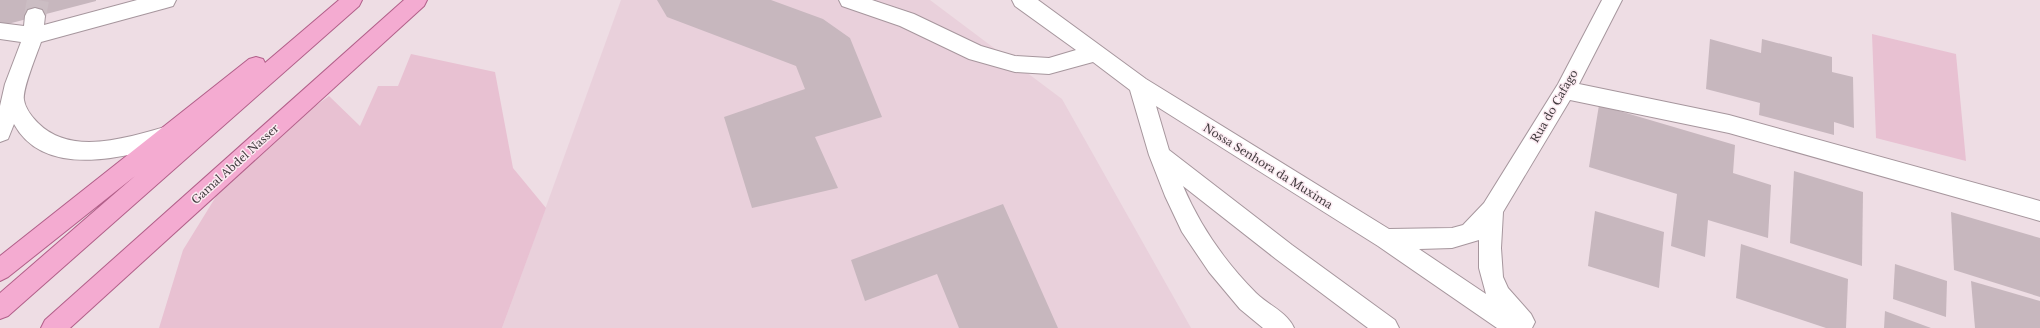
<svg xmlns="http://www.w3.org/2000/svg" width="2040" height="328" font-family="'Libre Baskerville',serif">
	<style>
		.built { fill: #e9d0db }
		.green { fill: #e8c1d2 }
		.building { fill: #c7b7be }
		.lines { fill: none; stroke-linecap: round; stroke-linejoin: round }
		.minor-tunnel { stroke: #cbbdc3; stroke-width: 22; stroke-dasharray: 22 11; stroke-linecap: butt }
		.minor-casing { stroke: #a6969d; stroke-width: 2 }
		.major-casing { stroke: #b15f89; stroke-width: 2 }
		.minor { fill: #fff; fill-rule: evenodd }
		.major { fill: #f4abd1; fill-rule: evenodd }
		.labels { text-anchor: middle; stroke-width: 3; stroke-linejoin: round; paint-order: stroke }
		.street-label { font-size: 11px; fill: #413b3e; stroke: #fbeaf1 }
	</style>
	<rect width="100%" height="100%" fill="#eedde4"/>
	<!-- built -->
	<path class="built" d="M621 0H930L1062 99 1191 328H502Z"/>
	<!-- green -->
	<g class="green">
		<path d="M1872 34 1956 54 1966 161 1876 138Z"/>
		<path d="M411 54 495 72 513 168 546 208 502 328H159L183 250 236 164 329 96 360 126 378 86H398Z"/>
	</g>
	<!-- building -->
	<g class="building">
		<path d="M0 0H96V1L0 26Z"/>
		<path d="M657 0H771L823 19 850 38 882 117 815 137 838 188 752 208 724 117 805 89 796 66 667 17Z"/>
		<path d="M1710 39 1761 53 1762 39 1832 57V72L1853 77 1854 128 1834 122V135L1759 115 1760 103 1706 89Z"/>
		<path d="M1599 105 1735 145 1733 173 1771 185 1768 238 1708 220 1705 257 1671 246 1677 194 1589 167Z"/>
		<path d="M1794 171 1863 192 1862 266 1790 243Z"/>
		<path d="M1003 204 1058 328H959L937 274 865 301 851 260Z"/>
		<path d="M1595 211 1664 232 1659 288 1588 266Z"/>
		<path d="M1951 212 2040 238V297L1954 270Z"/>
		<path d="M1741 244 1848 279 1846 328H1826L1736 298Z"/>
		<path d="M1895 264 1947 281 1946 317 1893 299Z"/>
		<path d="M1971 281 2040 301V328H1975Z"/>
		<path d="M1885 311 1931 328H1884Z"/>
	</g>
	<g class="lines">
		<!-- minor-tunnel -->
		<path class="minor-tunnel" d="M35 16 38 0"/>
		<defs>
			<g id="minor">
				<path d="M137 0H176L173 6 166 8 41 42C37 54 22 89 24 100 25 108 33 118 38 123 73 158 131 136 172 125L180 128 183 134 180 140C131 157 45 181 14 124L8 139 0 142V106L5 84 21 42 0 39V23L24 26 25 16 28 10 35 8 42 10 45 16 44 25Z"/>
				<path d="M839 0H872L914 14 981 46 1015 56 1049 58 1076 50 1015 6 1012 0H1038L1146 79 1389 229 1452 228 1463 225 1484 203 1558 84 1602 0H1622L1579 84 1729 115 2040 201V221L1729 133 1570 100 1503 212 1501 248 1503 277 1508 288 1531 314 1535 322 1532 328H1497L1378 246 1156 106 1169 150 1292 245 1395 320 1399 328H1368L1276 259 1183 186C1200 226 1226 263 1256 293 1268 305 1287 312 1294 328H1263L1240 309 1209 272 1182 232 1165 196 1149 155 1130 90 1093 62 1049 74 1015 72 969 59 900 26 842 6ZM1479 240V268L1486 294 1419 249 1452 248Z"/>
			</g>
			<g id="major">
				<path d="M339 0H362L359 6 8 316 0 319V293L135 176 8 277 0 281V256L249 59 256 57 263 59 265 63Z"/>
				<path d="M404 0H427L424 6 70 328H41L45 320Z"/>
			</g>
		</defs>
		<!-- minor casing -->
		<use href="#minor" class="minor-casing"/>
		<!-- major casing -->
		<use href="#major" class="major-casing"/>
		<!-- minor -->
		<use href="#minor" class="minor"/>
		<!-- major -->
		<use href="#major" class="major"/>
	</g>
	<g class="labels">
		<!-- street labels -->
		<g class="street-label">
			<text transform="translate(1554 106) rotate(-60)" y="4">Rua do Cafago</text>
			<text transform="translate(235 164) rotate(-42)" y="4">Gamal Abdel Nasser</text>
			<text transform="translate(1268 166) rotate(32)" y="4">Nossa Senhora da Muxima</text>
		</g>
	</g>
</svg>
